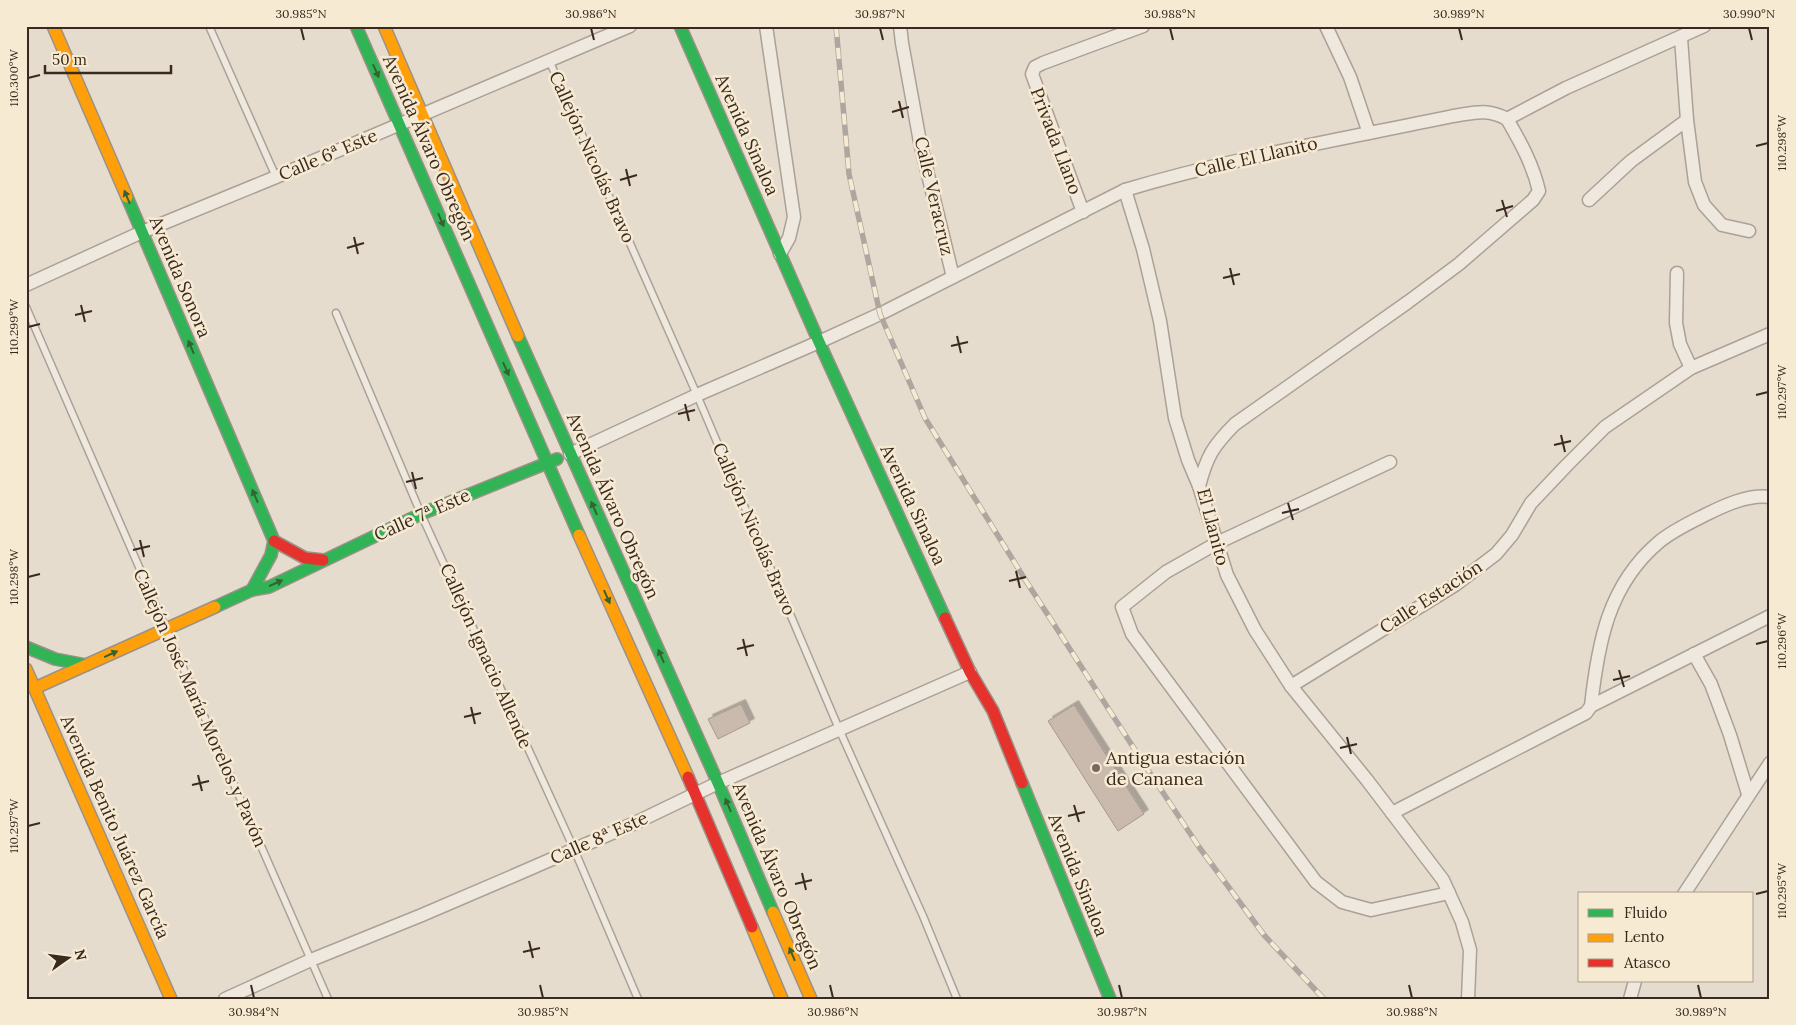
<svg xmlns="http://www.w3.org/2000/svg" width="1796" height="1025" font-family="Lora,serif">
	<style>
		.building { fill: #cabaae; stroke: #a6988d; filter: url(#shadow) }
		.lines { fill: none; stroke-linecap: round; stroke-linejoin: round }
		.lane-casing { stroke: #aba196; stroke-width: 9 }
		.street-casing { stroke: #aba196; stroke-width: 15 }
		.fast-casing { stroke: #9b9186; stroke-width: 14 }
		.slow-casing { stroke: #9b9186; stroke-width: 14 }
		.jam-casing { stroke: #9b9186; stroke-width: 14 }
		.lane { stroke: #eee8df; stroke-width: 6 }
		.street { stroke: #eee8df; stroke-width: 12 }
		.fast { stroke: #30b455; stroke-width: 11 }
		.slow { stroke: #ff9f0a; stroke-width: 11 }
		.jam { stroke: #e5322d; stroke-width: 11 }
		.rail-casing { stroke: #ada79f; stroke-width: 5.5 }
		.rail { stroke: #f7ead3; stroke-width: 4; stroke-dasharray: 11; stroke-linecap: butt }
		.oneway { fill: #366134 }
		.ticks { fill: none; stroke: #3a291e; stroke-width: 2 }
		.poi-dot { fill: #76685c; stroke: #f7ead3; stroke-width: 2 }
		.labels { text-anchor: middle; stroke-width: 5; stroke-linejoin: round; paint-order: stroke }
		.street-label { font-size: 18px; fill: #3a291e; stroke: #f7ead3 }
		.poi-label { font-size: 18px; fill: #3a291e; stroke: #f7ead3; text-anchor: start }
		.neatline { fill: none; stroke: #3a291e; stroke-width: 2 }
		.ticks-label { font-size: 12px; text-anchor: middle; fill: #3a291e }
	</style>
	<defs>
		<filter id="shadow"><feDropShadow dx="4.5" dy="-4.5" stdDeviation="0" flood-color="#0004"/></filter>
	</defs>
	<rect width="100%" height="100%" fill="#e6dcce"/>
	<!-- building -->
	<g class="building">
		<path d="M741 704 750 723 718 739 708 719Z"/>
		<path d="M1074 705 1144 814 1118 831 1048 721Z"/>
	</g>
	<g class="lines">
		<defs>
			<g id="lane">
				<path d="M209 26 276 177"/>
				<path d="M549 60 697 395 839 729 923 916 957 999"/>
				<path d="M26 307 166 629 328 999"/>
				<path d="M336 313 421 514 574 849 638 999"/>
			</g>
			<g id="street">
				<path d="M766 26 794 217 789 238 780 254"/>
				<path d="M900 26 902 43 920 142 953 277"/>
				<path d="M1326 26 1350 77 1369 133"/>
				<path d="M1681 38 1687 120 1695 182 1704 205 1722 225 1749 231"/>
				<path d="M1125 190 1143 249 1160 321 1175 418 1188 460 1199 486 1227 575 1255 630 1291 686 1367 780 1443 880 1462 922 1470 950 1468 999"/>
				<path d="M1589 200 1631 161 1687 120"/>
				<path d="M1083 212 1032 74 1035 67 1043 63 1143 26"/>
				<path d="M1677 273 1676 323 1680 344 1691 368"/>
				<path d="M26 285 142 232 276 177 630 26"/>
				<path d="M570 454 697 395 819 342 880 314 1125 190C1232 158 1343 139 1453 116 1474 113 1487 108 1507 119L1566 88 1704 26"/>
				<path d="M1390 462 1217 543 1166 572 1122 607 1132 634 1316 882 1342 902 1371 910 1449 893"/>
				<path d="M1199 486C1207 456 1213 446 1235 424L1408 302 1459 264 1533 200 1539 191C1533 165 1521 143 1507 119"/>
				<path d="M1694 654 1711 684 1730 735 1748 794"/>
				<path d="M1291 686 1455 585 1496 554 1512 535 1531 503 1567 465 1605 427 1691 368 1770 334"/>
				<path d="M1591 706 1770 616"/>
				<path d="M1392 813 1586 713 1591 706C1598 643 1608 585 1659 542 1672 531 1689 523 1705 515 1723 506 1748 494 1770 497"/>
				<path d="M1684 894 1770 763"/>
				<path d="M225 999 311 960 422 915 513 876 635 823 718 783 970 672"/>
				<path d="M1630 999 1635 981"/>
			</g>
			<g id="fast">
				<path d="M356 26 579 535"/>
				<path d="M680 26 819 342 945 618"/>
				<path d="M127 197 274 541 271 555 252 590"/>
				<path d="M518 336 718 783 773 912"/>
				<path d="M215 607 252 590 269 587 421 514 557 459"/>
				<path d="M26 647 55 659 86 665"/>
				<path d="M1022 783 1110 999"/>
			</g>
			<g id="slow">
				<path d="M53 26 127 197"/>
				<path d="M384 26 518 336"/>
				<path d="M579 535 688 777"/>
				<path d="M26 669 171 999"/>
				<path d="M35 688 215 607"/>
				<path d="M773 912 811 999"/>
				<path d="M752 927 782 999"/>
			</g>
			<g id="jam">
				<path d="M274 541 305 558 323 560"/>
				<path d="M945 618 970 672 993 711 1022 783"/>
				<path d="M688 777 752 927"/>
			</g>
		</defs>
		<!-- lane casing -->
		<use href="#lane" class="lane-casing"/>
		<!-- street casing -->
		<use href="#street" class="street-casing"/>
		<!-- fast casing -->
		<use href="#fast" class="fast-casing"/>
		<!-- slow casing -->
		<use href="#slow" class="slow-casing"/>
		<!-- jam casing -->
		<use href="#jam" class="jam-casing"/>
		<!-- lane -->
		<use href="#lane" class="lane"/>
		<!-- street -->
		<use href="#street" class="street"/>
		<!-- fast -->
		<use href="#fast" class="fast"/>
		<!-- slow -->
		<use href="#slow" class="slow"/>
		<!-- jam -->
		<use href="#jam" class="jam"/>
		<defs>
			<path id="rail" d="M836 26 849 174 880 314 925 418 1026 581 1146 767 1199 847 1264 935 1324 999"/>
		</defs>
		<!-- rail casing -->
		<use href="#rail" class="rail-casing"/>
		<!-- rail -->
		<use href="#rail" class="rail"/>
	</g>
	<!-- one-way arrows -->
	<defs><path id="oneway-solid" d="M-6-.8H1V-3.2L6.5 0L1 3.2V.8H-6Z" transform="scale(1.25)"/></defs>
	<g class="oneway">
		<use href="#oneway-solid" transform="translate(376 71) rotate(66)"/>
		<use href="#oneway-solid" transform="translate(127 197) rotate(-113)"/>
		<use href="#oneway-solid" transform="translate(441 220) rotate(67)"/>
		<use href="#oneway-solid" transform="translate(191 347) rotate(-113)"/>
		<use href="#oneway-solid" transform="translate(506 369) rotate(66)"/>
		<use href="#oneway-solid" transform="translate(255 496) rotate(-113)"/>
		<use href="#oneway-solid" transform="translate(594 508) rotate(-114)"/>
		<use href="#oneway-solid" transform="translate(276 583) rotate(-24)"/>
		<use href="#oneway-solid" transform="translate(607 597) rotate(66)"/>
		<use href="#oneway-solid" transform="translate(111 654) rotate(-24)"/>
		<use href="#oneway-solid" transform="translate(661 656) rotate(-114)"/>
		<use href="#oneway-solid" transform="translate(728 805) rotate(-113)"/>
		<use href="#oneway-solid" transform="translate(792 954) rotate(-113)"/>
	</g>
	<!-- ticks -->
	<path class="ticks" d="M301 28 304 40M591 28 594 40M880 28 883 40M1170 28 1173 40M1459 28 1462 40M1749 28 1752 40M28 78 40 75M899 101 903 118M892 112 909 107M1756 146 1768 143M626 169 630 186M620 180 637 175M1502 200 1507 217M1496 211 1513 206M354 237 358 254M347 248 364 243M1230 268 1234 285M1223 278 1240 274M81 305 85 322M75 315 92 311M28 327 40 324M957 336 961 353M951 346 968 342M1756 395 1768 392M685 404 689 421M678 414 695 410M1561 435 1565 452M1554 445 1571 441M412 472 416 489M406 482 423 478M1288 503 1293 520M1282 513 1299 509M140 540 144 557M133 550 150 546M1016 571 1020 588M28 577 40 574M1009 581 1026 577M743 639 747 656M1756 644 1768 641M737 649 754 645M1619 670 1624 687M1613 680 1630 676M471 707 475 724M464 717 481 713M1347 737 1351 754M1340 748 1357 744M198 775 202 791M192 785 209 781M1074 805 1079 822M1068 816 1085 812M28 826 40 823M802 873 806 890M795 884 812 880M1756 894 1768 891M529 941 533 958M523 952 540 948M251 985 254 998M540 985 543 998M830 985 833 998M1119 985 1122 998M1409 985 1412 998M1698 985 1701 998"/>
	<!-- markers -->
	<circle class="poi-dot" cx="1096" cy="768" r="5"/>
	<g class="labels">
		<!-- street labels -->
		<g class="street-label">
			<text transform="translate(747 135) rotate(66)" y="6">Avenida Sinaloa</text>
			<text transform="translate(1056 141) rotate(69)" y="6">Privada Llano</text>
			<text transform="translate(429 148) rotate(66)" y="6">Avenida Álvaro Obregón</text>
			<text transform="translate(328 155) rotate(-23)" y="6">Calle 6ª Este</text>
			<text transform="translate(592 157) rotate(66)" y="6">Callejón Nicolás Bravo</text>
			<text transform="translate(1256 157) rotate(-13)" y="6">Calle El Llanito</text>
			<text transform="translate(934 196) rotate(77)" y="6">Calle Veracruz</text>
			<text transform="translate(180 277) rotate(67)" y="6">Avenida Sonora</text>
			<text transform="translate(913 505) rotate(65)" y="6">Avenida Sinaloa</text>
			<text transform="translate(613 506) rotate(66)" y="6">Avenida Álvaro Obregón</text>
			<text transform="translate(422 515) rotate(-24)" y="6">Calle 7ª Este</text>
			<text transform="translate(1213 527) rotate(75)" y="6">El Llanito</text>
			<text transform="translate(754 529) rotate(67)" y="6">Callejón Nicolás Bravo</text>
			<text transform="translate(1431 597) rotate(-33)" y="6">Calle Estación</text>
			<text transform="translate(486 656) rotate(66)" y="6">Callejón Ignacio Allende</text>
			<text transform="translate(200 708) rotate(66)" y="6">Callejón José María Morelos y Pavón</text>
			<text transform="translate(115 827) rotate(66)" y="6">Avenida Benito Juárez García</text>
			<text transform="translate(599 838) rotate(-24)" y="6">Calle 8ª Este</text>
			<text transform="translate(1078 875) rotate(68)" y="6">Avenida Sinaloa</text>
			<text transform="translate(777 876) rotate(67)" y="6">Avenida Álvaro Obregón</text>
		</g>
		<!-- poi labels -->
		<g class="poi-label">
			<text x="1106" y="764">Antigua estación<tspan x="1106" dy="21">de Cananea</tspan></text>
		</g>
	</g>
	<!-- border -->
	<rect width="1796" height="1025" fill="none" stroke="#f7ead3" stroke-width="55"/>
	<!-- legend -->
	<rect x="1578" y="892" width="175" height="90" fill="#f7ead3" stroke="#ab9d8b"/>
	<rect x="1588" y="909" width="25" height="8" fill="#30b455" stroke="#ab9d8b"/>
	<text x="1624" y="918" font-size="15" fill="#3a291e">Fluido</text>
	<rect x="1588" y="934" width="25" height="8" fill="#ff9f0a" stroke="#ab9d8b"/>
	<text x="1624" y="942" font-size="15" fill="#3a291e">Lento</text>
	<rect x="1588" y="959" width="25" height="8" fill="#e5322d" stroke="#ab9d8b"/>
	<text x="1624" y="968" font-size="15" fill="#3a291e">Atasco</text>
	<!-- north arrow -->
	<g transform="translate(68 958) rotate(76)" stroke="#f7ead3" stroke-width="4" paint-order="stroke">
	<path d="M0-4L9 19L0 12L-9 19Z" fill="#3a291e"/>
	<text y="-8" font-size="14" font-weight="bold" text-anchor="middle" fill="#3a291e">N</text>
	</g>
	<!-- scale -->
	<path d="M45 65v8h126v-8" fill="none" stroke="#3a291e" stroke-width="2.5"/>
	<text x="52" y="65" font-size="15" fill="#3a291e" stroke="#f7ead3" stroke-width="4" paint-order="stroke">50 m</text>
	<rect x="28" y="28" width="1740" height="970" class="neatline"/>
	<g class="ticks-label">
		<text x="301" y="18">30.985°N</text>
		<text x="591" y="18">30.986°N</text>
		<text x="880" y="18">30.987°N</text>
		<text x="1170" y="18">30.988°N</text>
		<text x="1459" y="18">30.989°N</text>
		<text x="1749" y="18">30.990°N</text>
		<text transform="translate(14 78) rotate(-90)" y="4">110.300°W</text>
		<text transform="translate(1782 143) rotate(-90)" y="4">110.298°W</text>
		<text transform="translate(14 327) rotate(-90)" y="4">110.299°W</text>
		<text transform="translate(1782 392) rotate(-90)" y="4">110.297°W</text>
		<text transform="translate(14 577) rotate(-90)" y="4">110.298°W</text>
		<text transform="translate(1782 641) rotate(-90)" y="4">110.296°W</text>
		<text transform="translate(14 826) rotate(-90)" y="4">110.297°W</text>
		<text transform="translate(1782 891) rotate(-90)" y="4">110.295°W</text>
		<text x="254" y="1016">30.984°N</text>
		<text x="543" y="1016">30.985°N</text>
		<text x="833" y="1016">30.986°N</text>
		<text x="1122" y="1016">30.987°N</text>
		<text x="1412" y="1016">30.988°N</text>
		<text x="1701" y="1016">30.989°N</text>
	</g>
</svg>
